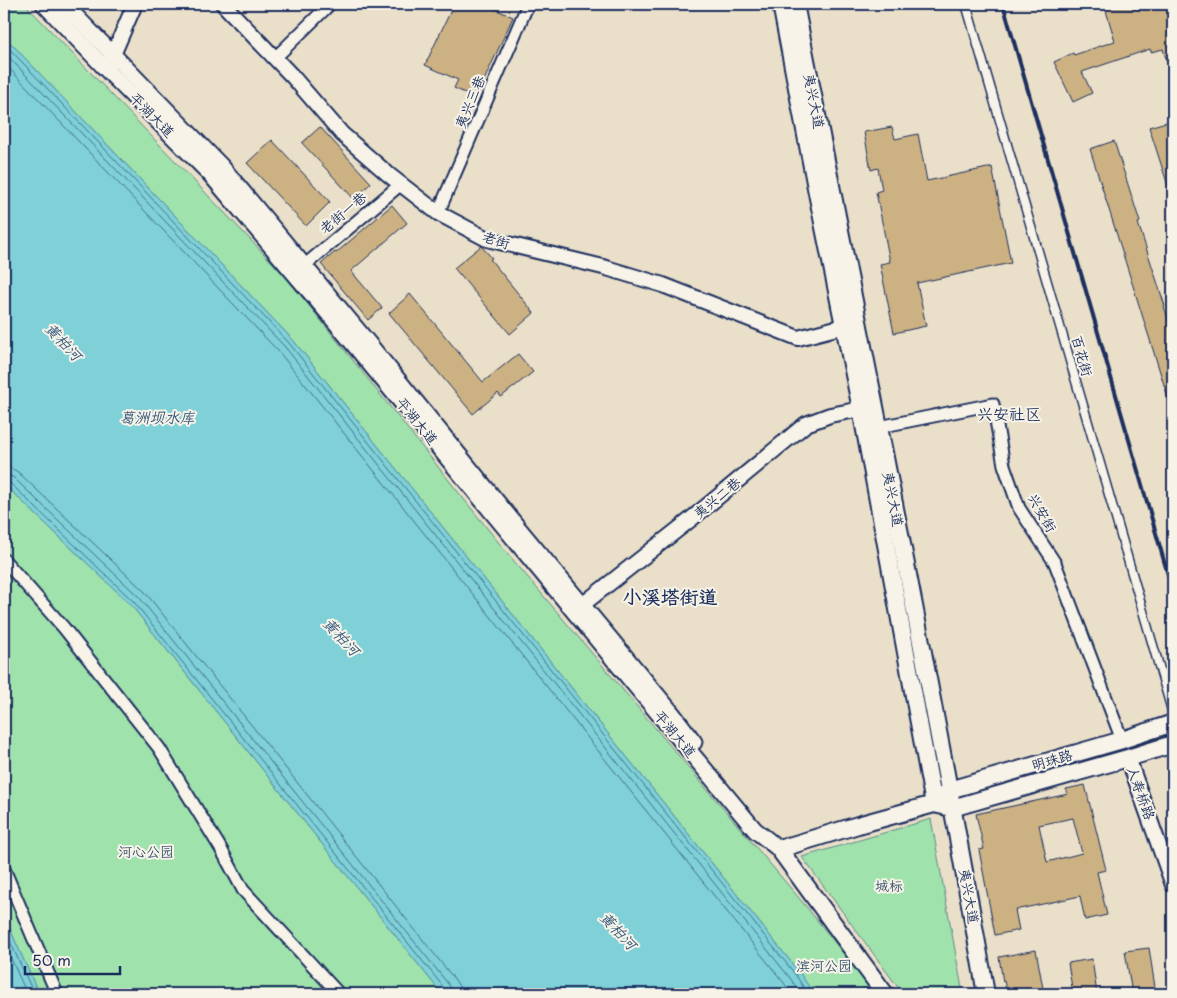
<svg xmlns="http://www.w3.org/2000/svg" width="1177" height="998" font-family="'Playpen Sans','LXGW WenKai TC',sans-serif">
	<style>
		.green { fill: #9fe2ac; stroke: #5d8885 }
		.water { fill: #7fd0d7; stroke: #5790a7 }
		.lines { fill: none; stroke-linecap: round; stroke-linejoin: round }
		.shore { stroke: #436f8e; stroke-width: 1 }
		.building { fill: #ccb182; stroke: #1b2f5e; fill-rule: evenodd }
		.pedestrian-casing { stroke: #1b2f5e; stroke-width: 11 }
		.minor-casing { stroke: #1b2f5e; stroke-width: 15 }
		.tertiary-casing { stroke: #1b2f5e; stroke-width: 18 }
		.secondary-casing { stroke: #1b2f5e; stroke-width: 19 }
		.primary-casing { stroke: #1b2f5e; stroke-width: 20 }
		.pedestrian { stroke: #f7f3e8; stroke-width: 8 }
		.minor { stroke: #f7f3e8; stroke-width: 11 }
		.tertiary { stroke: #f7f3e8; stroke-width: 14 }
		.secondary { stroke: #f7f3e8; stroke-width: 15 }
		.primary { stroke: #f7f3e8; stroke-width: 16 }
		.rail { stroke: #1b2f5e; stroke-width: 4 }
		.labels { text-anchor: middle; stroke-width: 4; stroke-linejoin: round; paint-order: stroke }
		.street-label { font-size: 14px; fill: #1b2f5e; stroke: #f7f3e8 }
		.park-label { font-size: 14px; fill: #35536e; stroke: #f7f3e8 }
		.water-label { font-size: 15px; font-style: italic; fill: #34577c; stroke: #f7f3e8 }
		.quarter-label { font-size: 16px; fill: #1b2f5e; stroke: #f7f3e8 }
		.district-label { font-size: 19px; font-weight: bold; fill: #1b2f5e; stroke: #f7f3e8 }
	</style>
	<rect width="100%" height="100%" fill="#eadfc9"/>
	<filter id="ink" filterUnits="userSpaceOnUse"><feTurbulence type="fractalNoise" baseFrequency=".02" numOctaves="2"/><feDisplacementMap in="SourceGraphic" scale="10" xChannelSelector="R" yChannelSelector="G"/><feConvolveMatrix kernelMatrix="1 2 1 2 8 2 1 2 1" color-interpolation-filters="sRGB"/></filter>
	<g filter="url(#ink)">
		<!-- green -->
		<g class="green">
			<path d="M4 4H25L287 278 503 548 804 904 876 994H814L799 972 293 340 4 36Z"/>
			<path d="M4 484 131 605 442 994H39L4 916Z"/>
			<path d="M931 819 963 994H903L802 857Z"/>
		</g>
		<!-- water -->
		<g class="water">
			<path d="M4 36 293 340 799 972 814 994H442L131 605 4 484Z"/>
			<path d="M4 916 39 994H4Z"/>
		</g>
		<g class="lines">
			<!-- shore -->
			<g class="shore">
				<path d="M4 43 289 343 795 974 808 994"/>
				<path d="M4 52 285 347 790 978 801 994"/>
				<path d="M4 63 279 352 784 983 792 994"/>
				<path d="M4 467 11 468 18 472 145 592 455 980 459 986 460 994"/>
				<path d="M4 475H9L14 478 139 597 449 985 451 989 452 994"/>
				<path d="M4 481 9 482 134 602 445 989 446 994"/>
				<path d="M4 928 34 994"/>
				<path d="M4 943 27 994"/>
			</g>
		</g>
		<!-- building -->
		<g class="building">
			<path d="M454 4H483L513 17 476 98 454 88 458 80 425 65Z"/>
			<path d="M1104 4H1168L1173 22V75H1171L1163 49 1151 52 1150 49 1082 72 1092 93 1073 102 1054 62 1073 53 1074 55 1115 41Z"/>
			<path d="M1173 120V195H1171L1149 127Z"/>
			<path d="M320 127 371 183 354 199 302 143Z"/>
			<path d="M892 127 895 139 918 134 927 181 992 167 1011 263 917 283 926 326 894 333 880 264 890 262 876 192 882 190 878 168 871 170 864 132Z"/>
			<path d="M272 140 330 202 306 226 247 163Z"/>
			<path d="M1114 141 1140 222 1138 223 1165 306H1164L1173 336V407H1171L1090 149Z"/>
			<path d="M392 205 407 223 351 271 382 308 368 320 321 264 335 252 336 253Z"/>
			<path d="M481 246 492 258 490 259 534 313 510 334 454 268Z"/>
			<path d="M410 294 483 382 518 354 533 372 501 397 498 393 473 414 389 313Z"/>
			<path d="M1085 785 1106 870 1097 872 1107 915 1085 920 1080 896 1015 910 1019 930 995 935 979 850 984 849 976 814 1068 794 1066 789ZM1073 818 1082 853 1047 862 1039 825Z"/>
			<path d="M1149 948 1156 994H1132L1125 951Z"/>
			<path d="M1036 950 1044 994H1007L1004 981 1003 982 999 957Z"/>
			<path d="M1092 959 1097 994H1073L1068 963Z"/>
		</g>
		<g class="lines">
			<defs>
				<path id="pedestrian" d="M966 4 1173 714"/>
				<g id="minor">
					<path d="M275 58 330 4"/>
					<path d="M438 213 528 4"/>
					<path d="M304 266 401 184"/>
					<path d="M879 427 993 404 1004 465 1019 508 1055 563 1122 740"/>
					<path d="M4 560 64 628 159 748 221 849 243 890 339 994"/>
					<path d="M4 869 57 994"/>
				</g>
				<g id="tertiary">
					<path d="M223 4 293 77 342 134 389 175 438 213 487 239 603 267 663 285 798 338 844 326"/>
					<path d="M109 64 135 4"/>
					<path d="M582 605 690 520 806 424 830 415 861 409"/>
					<path d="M1128 758 1173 885"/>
				</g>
				<g id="secondary">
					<path d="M44 4 106 69 210 174 327 312 614 660 755 830 779 849"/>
					<path d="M64 4 222 167 360 333 519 529 672 713 694 742"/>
				</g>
				<g id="primary">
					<path d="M781 4 817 193 861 409 934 804"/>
					<path d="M795 4C860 334 928 663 986 994"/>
					<path d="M941 798 949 790 1122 740 1173 723"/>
					<path d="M885 994 779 849 858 825 934 804 952 808 1128 758 1173 744"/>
				</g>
			</defs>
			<!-- pedestrian casing -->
			<use href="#pedestrian" class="pedestrian-casing"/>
			<!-- minor casing -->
			<use href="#minor" class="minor-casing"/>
			<!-- tertiary casing -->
			<use href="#tertiary" class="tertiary-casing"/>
			<!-- secondary casing -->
			<use href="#secondary" class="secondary-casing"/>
			<!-- primary casing -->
			<use href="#primary" class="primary-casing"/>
			<!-- pedestrian -->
			<use href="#pedestrian" class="pedestrian"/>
			<!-- minor -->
			<use href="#minor" class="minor"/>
			<!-- tertiary -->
			<use href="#tertiary" class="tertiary"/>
			<!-- secondary -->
			<use href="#secondary" class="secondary"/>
			<!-- primary -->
			<use href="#primary" class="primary"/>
			<!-- rail -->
			<path class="rail" d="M1003 4 1173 592"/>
		</g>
	</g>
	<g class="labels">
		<!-- street labels -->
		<g class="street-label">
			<text transform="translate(814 101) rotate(79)" y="5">夷兴大道</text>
			<text transform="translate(470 102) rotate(-67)" y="5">夷兴三巷</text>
			<text transform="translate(152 115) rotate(45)" y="5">平湖大道</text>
			<text transform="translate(343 213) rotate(-40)" y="5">老街一巷</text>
			<text transform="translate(496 240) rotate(18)" y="5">老街</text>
			<text transform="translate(1082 356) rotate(74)" y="5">百花街</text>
			<text transform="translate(417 421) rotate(51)" y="5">平湖大道</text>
			<text transform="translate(717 498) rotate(-39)" y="5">夷兴二巷</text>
			<text transform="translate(893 499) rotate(79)" y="5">夷兴大道</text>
			<text transform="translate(1042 513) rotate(60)" y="5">兴安街</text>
			<text transform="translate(675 734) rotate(50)" y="5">平湖大道</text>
			<text transform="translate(1052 760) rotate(-16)" y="5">明珠路</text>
			<text transform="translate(1141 793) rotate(70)" y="5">人寿桥路</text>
			<text transform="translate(969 896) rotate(80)" y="5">夷兴大道</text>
		</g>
		<!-- park labels -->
		<g class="park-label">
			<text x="146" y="857">河心公园</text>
			<text x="889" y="891">城标</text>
			<text x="824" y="971">滨河公园</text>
		</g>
		<!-- water labels -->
		<g class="water-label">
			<text transform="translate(63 342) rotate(47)" y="5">黄柏河</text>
			<text x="157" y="423">葛洲坝水库</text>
			<text transform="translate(341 637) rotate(47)" y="5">黄柏河</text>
			<text transform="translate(618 931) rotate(47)" y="5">黄柏河</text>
		</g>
		<!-- quarter labels -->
		<g class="quarter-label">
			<text x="1009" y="420">兴安社区</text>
		</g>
		<!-- district labels -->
		<g class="district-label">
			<text x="670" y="604">小溪塔街道</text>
		</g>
	</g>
	<!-- margin -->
	<rect width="1177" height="998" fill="none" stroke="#f7f3e8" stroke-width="20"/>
	<rect x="10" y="10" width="1157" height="978" fill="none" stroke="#1b2f5e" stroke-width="2" filter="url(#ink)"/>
	<!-- scale -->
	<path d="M25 966v8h95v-8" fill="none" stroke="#1b2f5e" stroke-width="2.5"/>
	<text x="32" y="966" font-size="15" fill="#1b2f5e" stroke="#f7f3e8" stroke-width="4" paint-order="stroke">50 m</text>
</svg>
